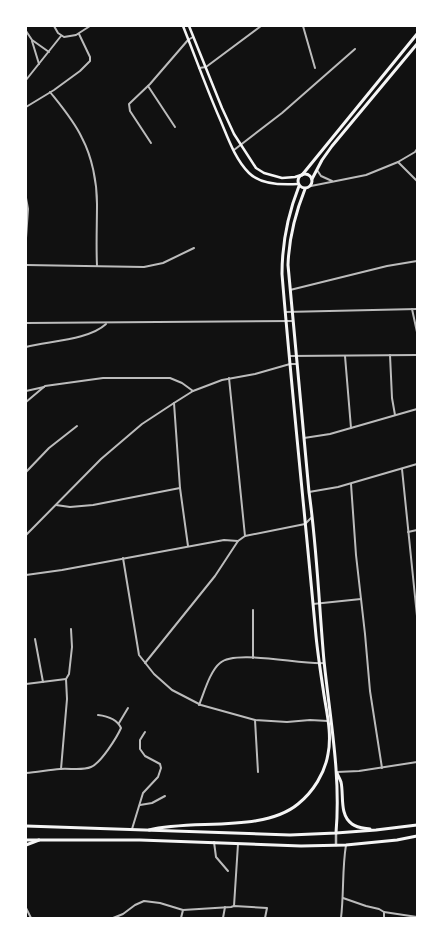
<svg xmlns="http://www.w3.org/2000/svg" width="443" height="944" font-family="'Work Sans',sans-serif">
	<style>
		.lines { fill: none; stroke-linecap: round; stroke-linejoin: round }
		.minor { stroke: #bcbcbc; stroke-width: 2 }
		.tertiary { stroke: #bcbcbc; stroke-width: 2.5 }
		.secondary { stroke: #f5f5f5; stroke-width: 2.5 }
		.primary { stroke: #f5f5f5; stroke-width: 3 }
		.trunk { stroke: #f5f5f5; stroke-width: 3 }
	</style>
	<rect width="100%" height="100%" fill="#111"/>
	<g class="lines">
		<!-- minor -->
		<g class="minor">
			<path d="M54 26 58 33 64 37 76 35 90 26"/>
			<path d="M303 26 315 68"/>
			<path d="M26 31 32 40 49 52"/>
			<path d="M32 41 39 64"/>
			<path d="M199 68 206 67 261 26"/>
			<path d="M26 80 61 36"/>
			<path d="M148 86 175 127"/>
			<path d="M50 92C62 107 74 121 82 138 92 157 97 182 97 204 97 224 96 245 97 266"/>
			<path d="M26 107 54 90 80 71 90 61V57L79 34"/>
			<path d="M151 143 130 111 129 104 150 84 188 40 193 37"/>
			<path d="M234 150 282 113 355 49"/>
			<path d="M398 162 417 181"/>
			<path d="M317 170 321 176 332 181"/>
			<path d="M311 186 366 175 398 162 415 152 417 149"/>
			<path d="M26 198 28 209 26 238"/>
			<path d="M26 265 144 267 163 263 194 248"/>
			<path d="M290 290 387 266 417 261"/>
			<path d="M412 309 417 332"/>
			<path d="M285 312 417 309"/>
			<path d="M26 323 292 321"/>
			<path d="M26 347C49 341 89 340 106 324"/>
			<path d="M390 355 392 398 395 415"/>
			<path d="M289 356 417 355"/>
			<path d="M345 356 351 428"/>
			<path d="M229 378 245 536"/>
			<path d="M26 391 44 387"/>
			<path d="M26 402 45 386 103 378H170L182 383 193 391"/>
			<path d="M174 403 180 488 188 546"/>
			<path d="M304 438 330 434 417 409"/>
			<path d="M402 469 417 616"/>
			<path d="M26 472 49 448 77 426"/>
			<path d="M351 484 356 555 365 634 370 691 382 768"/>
			<path d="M309 492 338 487 417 464"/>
			<path d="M56 505 70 507 93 505 180 488"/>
			<path d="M408 532 417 530"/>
			<path d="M26 535 101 459 142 424 174 403 193 391 222 380 255 374 290 364H296"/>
			<path d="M123 558 139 655 154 674 172 690 201 705 255 720 287 722 310 720 328 721"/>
			<path d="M26 575 62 570 224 540 238 541 245 536 305 524 312 517"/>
			<path d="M313 604 361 599"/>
			<path d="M253 610V658"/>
			<path d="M35 639 43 682"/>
			<path d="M145 663 215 576 238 541"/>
			<path d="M26 684 66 679"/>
			<path d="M199 705C204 693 210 671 220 663 235 649 301 665 324 663"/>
			<path d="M255 720 258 772"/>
			<path d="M119 723 128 708"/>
			<path d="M61 769 67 699 66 679 69 674 72 647 71 629"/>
			<path d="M337 772 359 771 417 762"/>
			<path d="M26 773C37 772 49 770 60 769 70 768 82 771 91 767 101 763 117 737 121 728 117 719 107 716 98 715"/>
			<path d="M140 805 152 803 165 796"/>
			<path d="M132 829 143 793 158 777 161 768 160 764 145 756 140 749V740L145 732"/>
			<path d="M214 842 216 857 228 871"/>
			<path d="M343 898 366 906 379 909 384 912 417 917"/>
			<path d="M234 906 238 844"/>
			<path d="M26 908 31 918"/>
			<path d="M113 918 123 914 135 905 144 901 160 903 183 910 231 907 234 906 267 908 265 918"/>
			<path d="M181 918 183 910"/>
			<path d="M223 918 225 907"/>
			<path d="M341 918C344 894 342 869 346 845"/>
			<path d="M384 918V912"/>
		</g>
		<!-- tertiary -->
		<path class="tertiary" d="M336 845V833"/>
		<!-- secondary -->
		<g class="secondary">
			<path d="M183 26C195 56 206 87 219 117 227 135 234 158 249 173 261 185 283 185 298 184"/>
			<path d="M189 26 222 108 234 134 256 168 264 173 282 178 295 177 301 175"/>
		</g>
		<!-- primary -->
		<g class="primary">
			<circle cx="305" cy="181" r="7"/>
			<path d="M302 175 417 34"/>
			<path d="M312 179 322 160 332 146 417 44"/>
			<path d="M305 189C295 214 289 237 288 265L309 492C317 548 319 605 324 661 330 719 341 775 336 833"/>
			<path d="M149 830C192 819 263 833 298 804 313 792 325 773 328 754 332 735 327 714 324 695 321 675 318 656 316 636 305 515 292 395 282 274 282 243 288 214 299 186"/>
		</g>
		<!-- trunk -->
		<g class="trunk">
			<path d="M337 773C338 776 340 779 341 782 344 795 339 815 352 824 357 828 364 828 370 829"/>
			<path d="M26 826 290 835 336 833 376 830 417 825"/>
			<path d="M26 840H140L301 846 346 845 397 840 417 836"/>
			<path d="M26 845 39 840"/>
		</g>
	</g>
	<!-- border -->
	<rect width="443" height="944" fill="none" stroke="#ffffff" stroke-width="54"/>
</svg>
